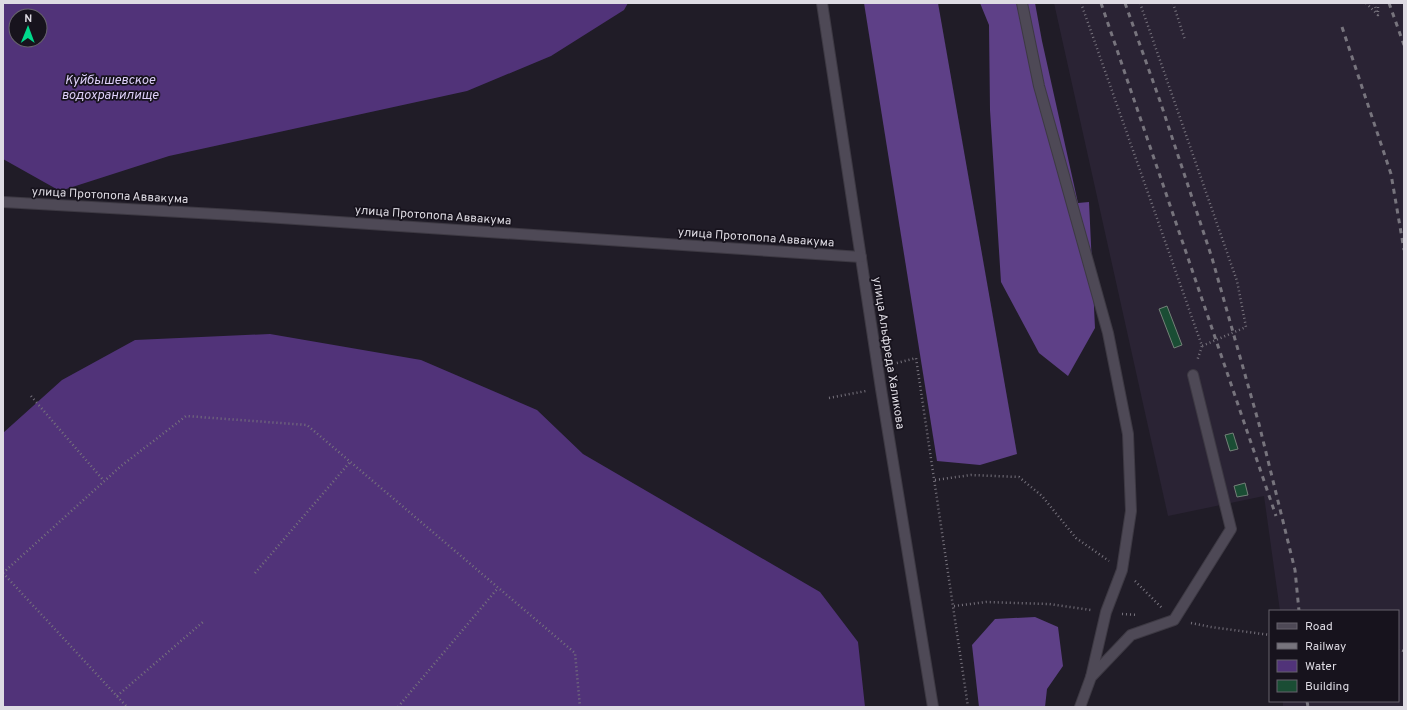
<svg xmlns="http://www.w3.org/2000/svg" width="1407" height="710" font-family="Overpass,sans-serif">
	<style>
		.built { fill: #2a2334 }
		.forest { fill: #5e4087 }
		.water { fill: #513379; fill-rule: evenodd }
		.building { fill: #1a4d34; stroke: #738178 }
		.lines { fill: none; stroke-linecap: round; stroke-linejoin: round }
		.minor-casing { stroke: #3d3943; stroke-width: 12 }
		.path { stroke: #77737d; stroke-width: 2.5; stroke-dasharray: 1 3; stroke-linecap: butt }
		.minor { stroke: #4e4956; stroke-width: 10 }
		.rail { stroke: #77747d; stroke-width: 3; stroke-dasharray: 5 5; stroke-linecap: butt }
		.labels { text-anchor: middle; stroke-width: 3.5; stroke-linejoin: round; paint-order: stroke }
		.street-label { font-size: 12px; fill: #dedbe3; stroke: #17131d }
		.water-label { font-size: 13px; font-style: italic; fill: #ddcff8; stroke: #17131d }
	</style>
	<rect width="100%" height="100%" fill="#201c27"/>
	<!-- built -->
	<path class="built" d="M1054 3H1404V707H1283V701H1398V611H1280L1264 496 1168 516Z"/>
	<!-- forest -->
	<g class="forest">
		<path d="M864 3H938L1017 454 980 465 937 461Z"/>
		<path d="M980 3H1035L1042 41 1078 203 1089 202 1095 328 1068 376 1039 353 1001 282 990 110 989 25Z"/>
		<path d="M1035 617 1058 627 1063 666 1047 689 1045 707H979L972 645 995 619Z"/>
	</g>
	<!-- water -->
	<g class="water">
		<path d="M3 3H628L624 10 551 56 467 91 169 156 60 191 3 159ZM16 16H40V40H16Z"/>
		<path d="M270 334 421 360 537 410 583 454 820 592 858 642 865 707H3V433L62 380 135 340Z"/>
	</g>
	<!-- building -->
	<g class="building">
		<path d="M1167 306 1182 345 1174 348 1159 309Z"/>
		<path d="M1233 433 1238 449 1230 451 1225 435Z"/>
		<path d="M1245 483 1248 495 1237 497 1234 486Z"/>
	</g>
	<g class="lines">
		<defs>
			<g id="minor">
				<path d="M822 3 881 389 933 707"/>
				<path d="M1022 3 1039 86 1108 333 1128 434 1131 511 1122 570 1106 612 1091 677"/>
				<path d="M3 202 234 215 861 257"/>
				<path d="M1080 707 1091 677 1131 635 1174 620 1231 529 1193 375"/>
			</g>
		</defs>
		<!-- minor casing -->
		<use href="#minor" class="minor-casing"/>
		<!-- path -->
		<g class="path">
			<path d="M1081 3 1202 346 1197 361"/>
			<path d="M1140 3 1237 281 1246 327 1202 346"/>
			<path d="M1173 3 1185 40"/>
			<path d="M1366 3 1378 15V3"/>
			<path d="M1374 3 1377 12"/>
			<path d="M893 364 916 358 968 707"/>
			<path d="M31 396 104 481"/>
			<path d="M829 398 866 391"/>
			<path d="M935 480 971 475 1019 477 1042 496 1076 538 1109 561"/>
			<path d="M3 573 121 466 186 416 307 425 575 653 580 707"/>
			<path d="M3 573 127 707"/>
			<path d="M255 573 350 462"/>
			<path d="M1135 581 1162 608"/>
			<path d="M954 606 986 602 1049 604 1091 610"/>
			<path d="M1122 614 1137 615"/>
			<path d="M1191 623 1211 627 1270 635"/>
			<path d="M1398 650 1404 651"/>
			<path d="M117 696 203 622"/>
			<path d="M398 707 498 588"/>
		</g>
		<!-- minor -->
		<use href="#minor" class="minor"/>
		<!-- rail -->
		<g class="rail">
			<path d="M1101 3 1276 516"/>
			<path d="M1125 3 1160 101 1212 258 1259 424 1295 570 1299 611"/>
			<path d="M1389 3 1404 45"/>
			<path d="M1342 27 1391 174 1404 250"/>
			<path d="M1307 701 1308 707"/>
		</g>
	</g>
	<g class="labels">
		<!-- street labels -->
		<g class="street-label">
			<text transform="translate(110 195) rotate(3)" y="4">улица Протопопа Аввакума</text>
			<text transform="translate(433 215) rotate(4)" y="4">улица Протопопа Аввакума</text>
			<text transform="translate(756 237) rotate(4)" y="4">улица Протопопа Аввакума</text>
			<text transform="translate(889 353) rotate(81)" y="4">улица Альфреда Халикова</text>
		</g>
		<!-- water labels -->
		<g class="water-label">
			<text x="110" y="84">Куйбышевское<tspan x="110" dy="15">водохранилище</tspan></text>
		</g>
	</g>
	<!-- border -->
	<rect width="1407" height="710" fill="none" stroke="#dedbe3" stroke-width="8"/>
	<!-- legend -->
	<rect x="1269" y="610" width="130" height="92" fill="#17131d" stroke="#67636c"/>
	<rect x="1277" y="623" width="20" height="6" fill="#4e4956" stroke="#67636c"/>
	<text x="1305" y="630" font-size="12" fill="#dedbe3">Road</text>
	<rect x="1277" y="643" width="20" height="6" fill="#77747d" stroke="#67636c"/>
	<text x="1305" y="650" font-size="12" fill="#dedbe3">Railway</text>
	<rect x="1277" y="660" width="20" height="12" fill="#513379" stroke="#67636c"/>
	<text x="1305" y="670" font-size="12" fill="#dedbe3">Water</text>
	<rect x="1277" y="680" width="20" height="12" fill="#1a4d34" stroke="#67636c"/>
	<text x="1305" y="690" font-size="12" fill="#dedbe3">Building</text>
	<!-- north arrow -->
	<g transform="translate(28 28) rotate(1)"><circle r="19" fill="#17131d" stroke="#67636c"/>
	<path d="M0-3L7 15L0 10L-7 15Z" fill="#00d98c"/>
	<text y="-6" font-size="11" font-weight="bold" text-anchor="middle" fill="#dedbe3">N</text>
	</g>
</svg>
